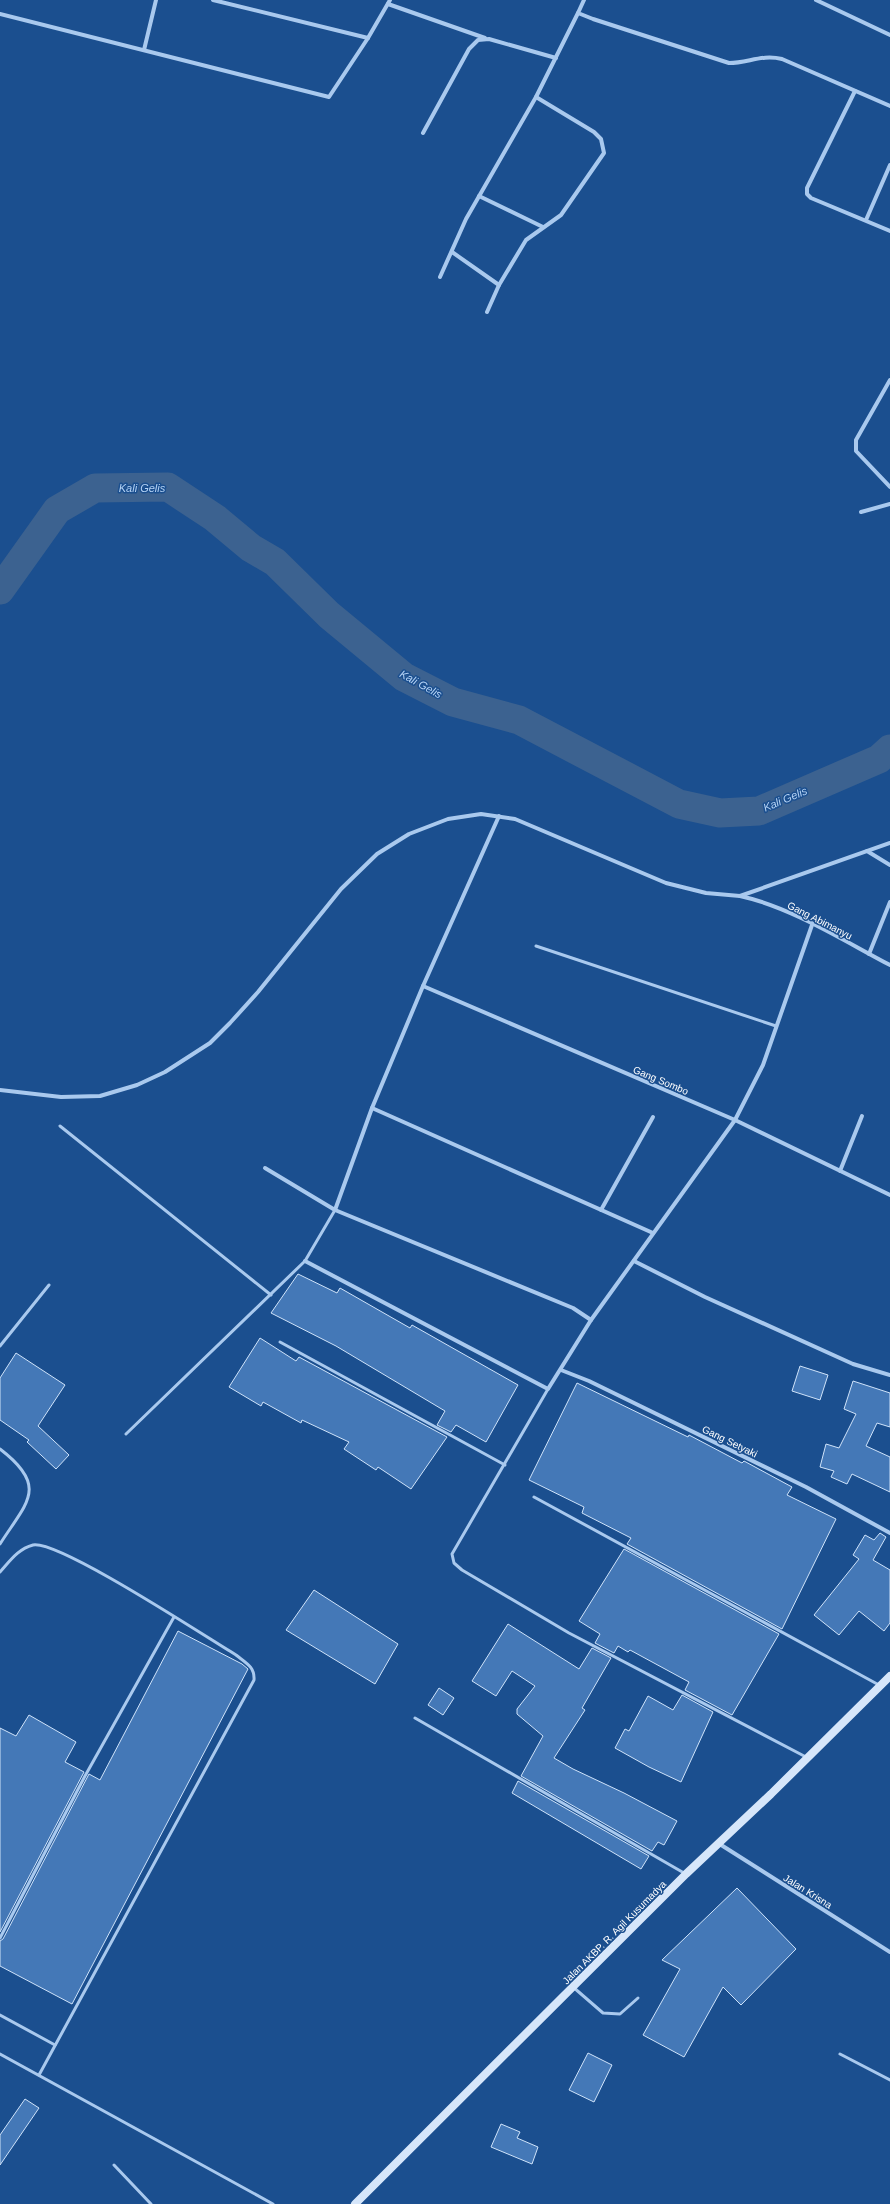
<svg xmlns="http://www.w3.org/2000/svg" width="890" height="2204" font-family="Arial,sans-serif">
	<style>
		.lines { fill: none; stroke-linecap: round; stroke-linejoin: round }
		.river { stroke: #3c6290; stroke-width: 29 }
		.building { fill: #4478b7; stroke: #cfe3fa }
		.lane { stroke: #a9c9ee; stroke-width: 3 }
		.street { stroke: #a9c9ee; stroke-width: 4 }
		.secondary { stroke: #d6e6fa; stroke-width: 8 }
		.labels { text-anchor: middle; stroke-width: 3; stroke-linejoin: round; paint-order: stroke }
		.street-label { font-size: 10px; fill: #fff; stroke: #1b4f8f }
		.water-label { font-size: 11px; font-style: italic; fill: #b5d3f5; stroke: #1b4f8f }
	</style>
	<rect width="100%" height="100%" fill="#1b4f8f"/>
	<g class="lines">
		<!-- river -->
		<path class="river" d="M0 590 57 510 95 488 168 487 215 518 251 548 275 562 329 615 404 677 453 702 519 720 679 804 720 813 759 811 879 759 890 749"/>
	</g>
	<!-- building -->
	<g class="building">
		<path d="M298 1274 337 1293 340 1288 410 1328 412 1325 518 1385 486 1442 456 1425 451 1432 437 1425 445 1411 336 1346 271 1313Z"/>
		<path d="M260 1338 296 1361 299 1357 447 1437 411 1489 378 1467 376 1470 344 1449 349 1442 302 1420 301 1423 263 1402 261 1406 229 1387Z"/>
		<path d="M16 1353 65 1385 38 1426 69 1455 56 1469 27 1442 29 1440 0 1420V1378Z"/>
		<path d="M800 1366 828 1375 820 1400 792 1391Z"/>
		<path d="M853 1381 890 1393V1427L877 1423 866 1446 890 1457V1492L852 1474 847 1484 831 1477 834 1471 820 1467 826 1444 839 1448 856 1414 844 1409Z"/>
		<path d="M577 1383 688 1437 689 1435 742 1463 744 1461 792 1487 787 1495 836 1519 782 1629 627 1544 631 1538 582 1513 584 1507 529 1480Z"/>
		<path d="M880 1533 886 1537 873 1560 890 1570V1623L884 1631 859 1611 839 1635 814 1615 859 1559 853 1555 865 1535 874 1540Z"/>
		<path d="M624 1549 779 1634 732 1715 685 1690 689 1682 630 1650 628 1652 618 1646 614 1653 595 1643 600 1634 579 1621Z"/>
		<path d="M314 1590 398 1644 375 1684 286 1630Z"/>
		<path d="M508 1624 579 1669 592 1648 611 1658 582 1708 585 1710 554 1758 573 1769 624 1793 677 1821 664 1845 658 1842 652 1851 521 1776 543 1736 517 1714V1709L535 1686 512 1671 496 1696 472 1681Z"/>
		<path d="M178 1631 242 1664 248 1669 72 2004 0 1966V1941L3 1939 89 1774 100 1780Z"/>
		<path d="M439 1688 454 1698 443 1715 428 1705Z"/>
		<path d="M682 1695 713 1712 681 1782 649 1767 615 1748 625 1729 629 1731 648 1696 673 1710Z"/>
		<path d="M29 1715 76 1742 65 1762 84 1772 0 1932V1728L16 1736Z"/>
		<path d="M518 1781 649 1856 641 1869 512 1793Z"/>
		<path d="M737 1888 796 1949 741 2005 723 1987 684 2057 643 2035 680 1969 662 1960Z"/>
		<path d="M588 2053 612 2065 594 2102 569 2090Z"/>
		<path d="M25 2099 39 2108 0 2165V2135Z"/>
		<path d="M501 2124 520 2132 517 2138 538 2147 532 2164 491 2147Z"/>
	</g>
	<g class="lines">
		<!-- lane -->
		<g class="lane">
			<path d="M536 946 776 1026"/>
			<path d="M60 1126 271 1295"/>
			<path d="M280 1342 505 1465"/>
			<path d="M0 1346 49 1285"/>
			<path d="M548 1389 452 1554 454 1563 462 1570 569 1633 806 1757"/>
			<path d="M126 1434 305 1261 335 1210"/>
			<path d="M0 1449C50 1487 26 1503 0 1544"/>
			<path d="M534 1497 879 1685"/>
			<path d="M0 1572C10 1561 18 1549 33 1545 59 1540 206 1637 236 1655 246 1663 255 1667 254 1680L39 2075"/>
			<path d="M415 1718 684 1873"/>
			<path d="M0 1938 85 1776 174 1617"/>
			<path d="M573 1987 603 2013 620 2014 638 1998"/>
			<path d="M0 2015 55 2045"/>
			<path d="M0 2054 273 2204"/>
			<path d="M840 2054 890 2080"/>
			<path d="M114 2165 151 2204"/>
		</g>
		<!-- street -->
		<g class="street">
			<path d="M213 0 368 38"/>
			<path d="M584 0 578 13 593 19 729 63C748 63 762 54 782 59L890 106"/>
			<path d="M816 0 890 35"/>
			<path d="M388 4 485 38"/>
			<path d="M0 14 329 97 368 38 390 0"/>
			<path d="M144 50 156 0"/>
			<path d="M855 91 807 188V194L811 198 890 231"/>
			<path d="M423 133 469 49 478 40 489 39 556 58"/>
			<path d="M479 196 543 227"/>
			<path d="M866 220 890 165"/>
			<path d="M452 252 499 285"/>
			<path d="M440 277 466 219 536 97 578 13"/>
			<path d="M487 312 499 285 526 240 561 215 604 153 601 139 594 132 536 97"/>
			<path d="M890 380 856 440V451L890 487"/>
			<path d="M861 512 890 504"/>
			<path d="M867 851 890 865"/>
			<path d="M740 896C791 907 844 941 890 965"/>
			<path d="M869 954 890 902"/>
			<path d="M423 986 735 1120 890 1195"/>
			<path d="M0 1090 61 1097 100 1096 137 1085 165 1072 210 1043 230 1023 258 992 341 889 377 854 409 834 448 819 481 814 515 819 666 883 706 893 740 896 890 843"/>
			<path d="M372 1108 653 1233"/>
			<path d="M265 1168 335 1210"/>
			<path d="M840 1171 862 1116"/>
			<path d="M601 1210 653 1117"/>
			<path d="M305 1261 548 1389 591 1320 573 1308 335 1210 372 1108 423 986 499 816"/>
			<path d="M634 1261 705 1297 853 1364 890 1375"/>
			<path d="M591 1320 735 1120 763 1065 812 925"/>
			<path d="M561 1370 589 1381 806 1487 890 1533"/>
			<path d="M718 1843 890 1952"/>
		</g>
		<!-- secondary -->
		<path class="secondary" d="M355 2204 686 1874 771 1794 890 1676"/>
	</g>
	<g class="labels">
		<!-- street labels -->
		<g class="street-label">
			<text transform="translate(820 920) rotate(27)" y="4">Gang Abimanyu</text>
			<text transform="translate(661 1080) rotate(23)" y="4">Gang Sombo</text>
			<text transform="translate(730 1441) rotate(26)" y="4">Gang Setyaki</text>
			<text transform="translate(808 1891) rotate(32)" y="4">Jalan Krisna</text>
			<text transform="translate(614 1932) rotate(-45)" y="4">Jalan AKBP. R. Agil Kusumadya</text>
		</g>
		<!-- water labels -->
		<g class="water-label">
			<text x="142" y="492">Kali Gelis</text>
			<text transform="translate(421 684) rotate(29)" y="4">Kali Gelis</text>
			<text transform="translate(785 799) rotate(-23)" y="4">Kali Gelis</text>
		</g>
	</g>
</svg>
